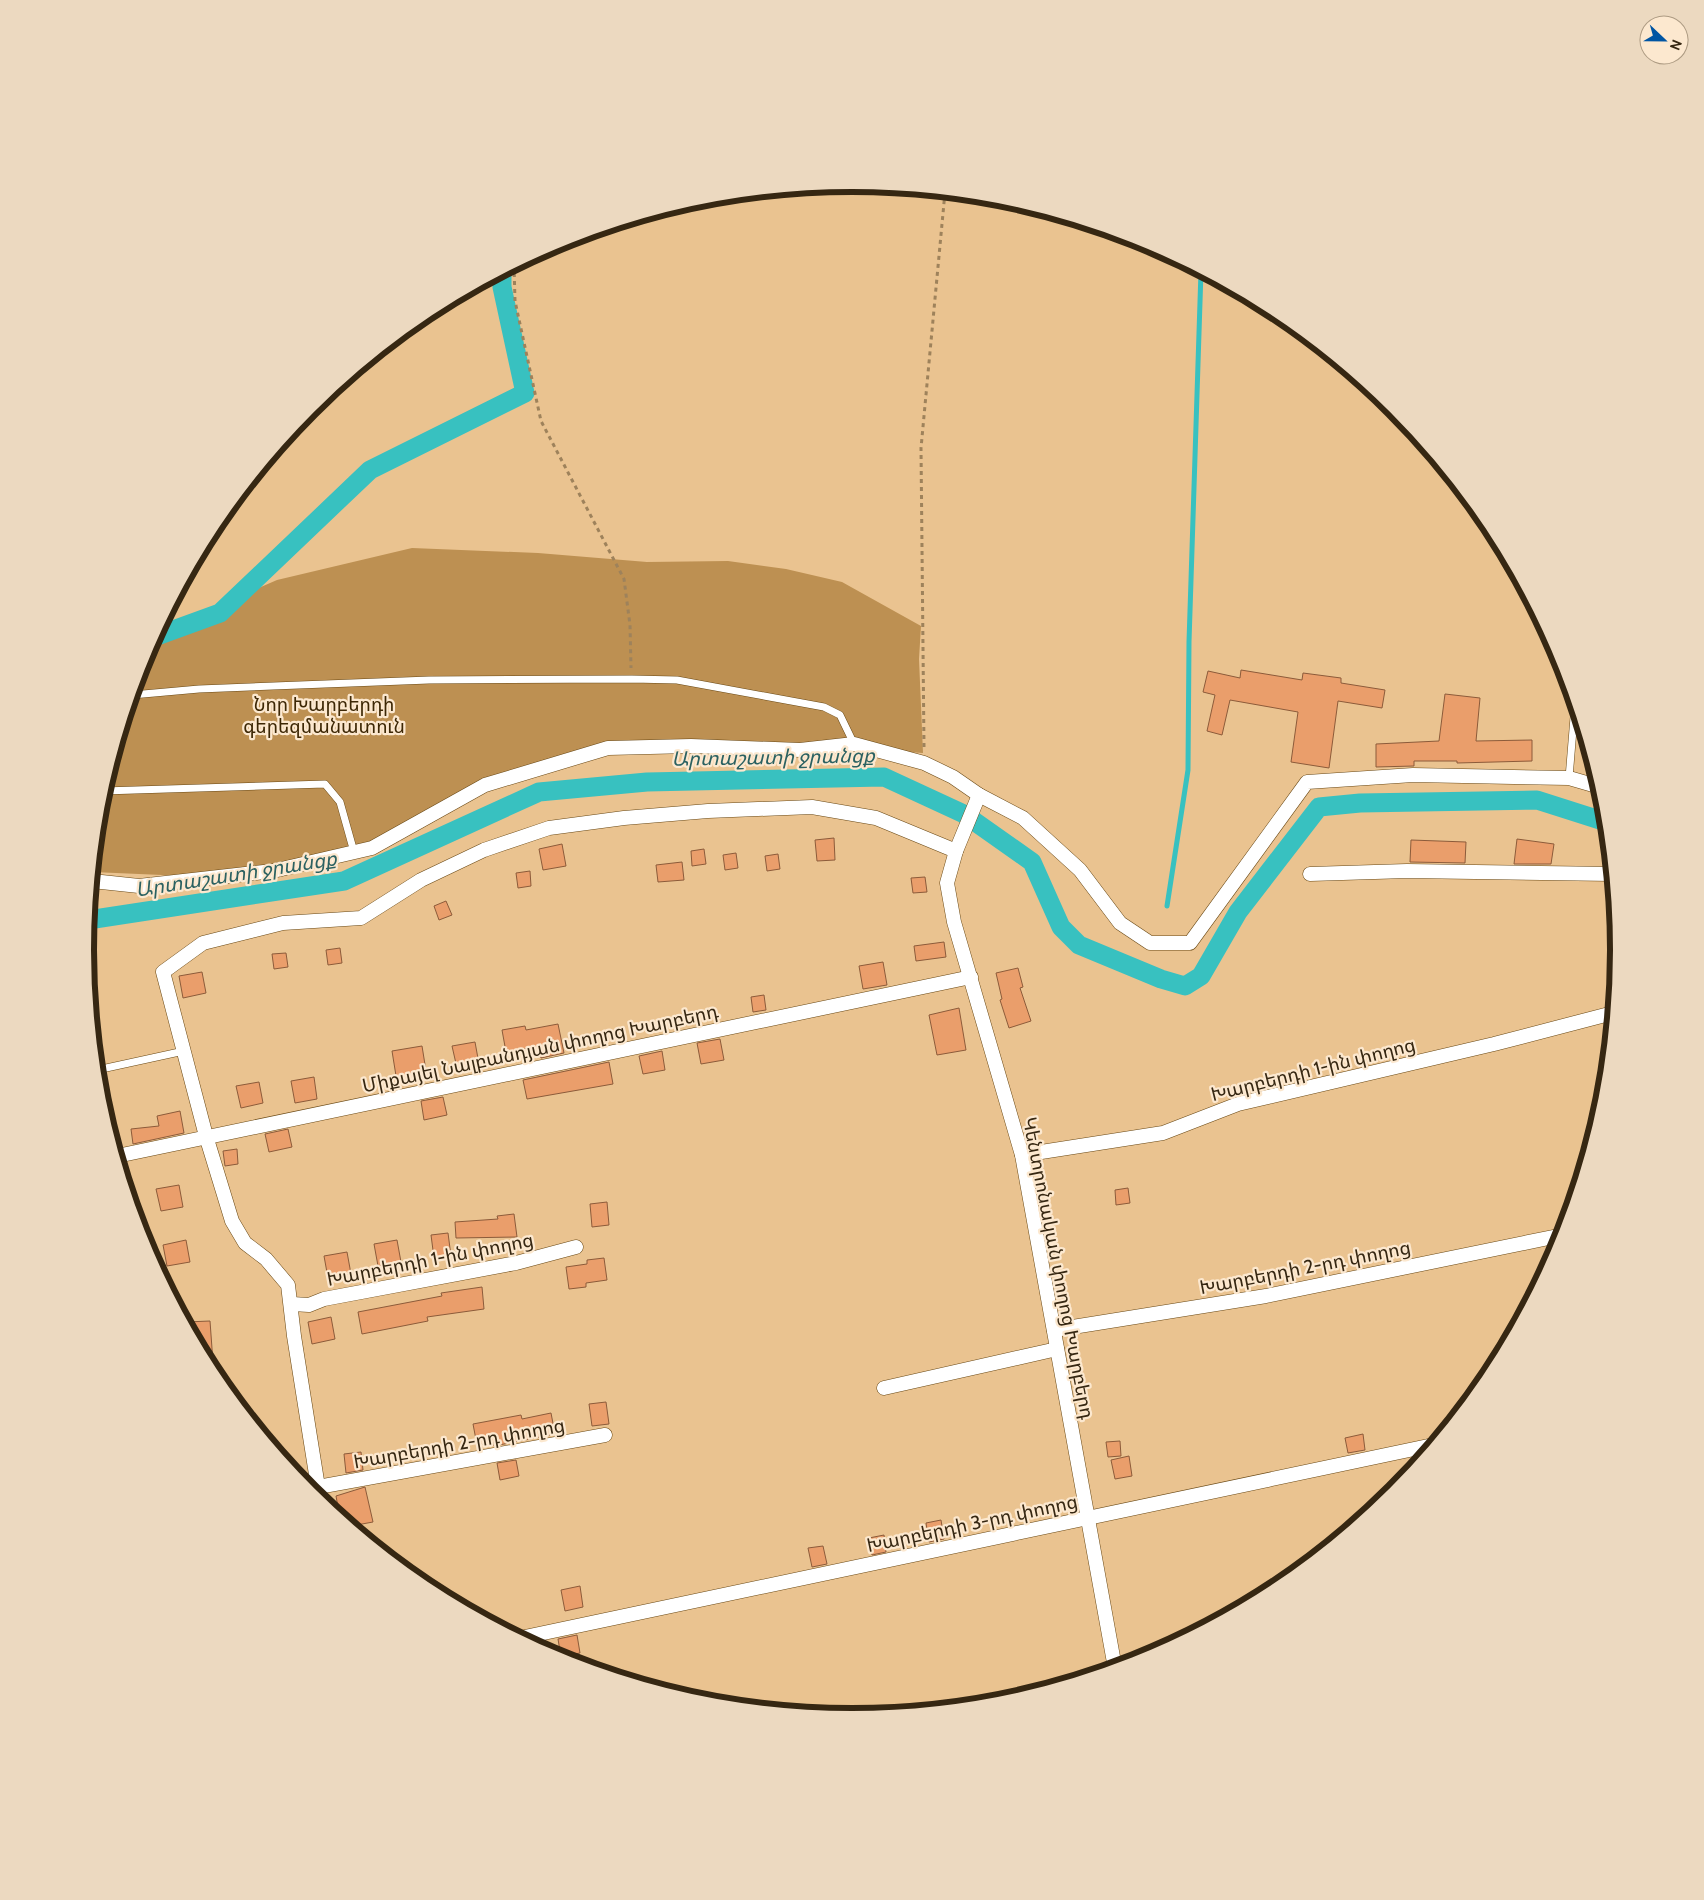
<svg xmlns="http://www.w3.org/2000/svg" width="1704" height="1900" font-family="Cabin,'Noto Sans Armenian',sans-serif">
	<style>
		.green { fill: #bd9052 }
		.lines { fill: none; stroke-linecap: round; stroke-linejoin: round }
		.stream { stroke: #38c1c0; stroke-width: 5 }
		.canal { stroke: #38c1c0; stroke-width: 19 }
		.building { fill: #ea9e6b; stroke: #8c5b3a }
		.service-casing { stroke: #694814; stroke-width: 8 }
		.minor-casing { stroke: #694814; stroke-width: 15 }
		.path { stroke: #9e825b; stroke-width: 3; stroke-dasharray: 4 4; stroke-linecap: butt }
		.service { stroke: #fff; stroke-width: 7 }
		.minor { stroke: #fff; stroke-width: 14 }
		.labels { text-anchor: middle; stroke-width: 4.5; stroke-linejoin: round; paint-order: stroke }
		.park-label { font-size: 19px; fill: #3d2705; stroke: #fce8cf }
		.street-label { font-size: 19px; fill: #362712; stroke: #fce8cf }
		.water-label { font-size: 20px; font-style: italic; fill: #2b6161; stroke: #fce8cf }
		.rim { fill: none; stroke: #362712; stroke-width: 6 }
	</style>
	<rect width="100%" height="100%" fill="#eac390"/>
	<!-- green -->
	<path class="green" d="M412 548 538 553 647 562 728 561 786 569 842 582 921 626 919 659 923 753 837 747 642 744 490 777 375 851 185 876 93 872 100 800 143 656 157 632 277 580Z"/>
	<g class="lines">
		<!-- stream -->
		<path class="stream" d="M1167 906 1188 770 1189 642 1201 271"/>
		<!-- canal -->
		<g class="canal">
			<path d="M154 637 220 613 370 470 525 393 502 287V272"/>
			<path d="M88 920 344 881 539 792 647 782 884 777 964 814 1032 862 1061 927 1079 945 1161 979 1185 986 1201 976 1238 912 1319 807 1360 803 1537 800 1606 822"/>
		</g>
	</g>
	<!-- building -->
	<g class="building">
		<path d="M1241 670 1302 680 1303 673 1341 678V683L1385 690 1382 708 1338 701 1329 768 1291 762 1298 712 1230 700 1222 735 1207 731 1215 695 1203 692 1208 671 1240 678Z"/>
		<path d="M1445 694 1480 698 1476 741 1532 740V761L1457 763V761H1414V766L1376 767V744L1439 741Z"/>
		<path d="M834 838 835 860 817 861 815 840Z"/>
		<path d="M1517 839 1554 844 1551 864H1514Z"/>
		<path d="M1411 840 1466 842 1465 863 1410 862Z"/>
		<path d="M562 844 566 866 543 870 539 849Z"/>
		<path d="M704 849 706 864 692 866 691 851Z"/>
		<path d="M736 853 738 868 725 870 723 855Z"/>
		<path d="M778 854 780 869 767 871 765 856Z"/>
		<path d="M682 862 684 880 658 882 656 865Z"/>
		<path d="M530 871 531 886 518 888 516 873Z"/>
		<path d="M925 877 927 892 913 893 911 878Z"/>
		<path d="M446 901 452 915 439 920 434 906Z"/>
		<path d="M944 942 946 957 916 961 914 946Z"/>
		<path d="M340 948 342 963 328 965 326 950Z"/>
		<path d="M286 953 288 967 274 969 272 954Z"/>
		<path d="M883 962 887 985 863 989 859 966Z"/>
		<path d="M1018 968 1023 987 1020 988 1031 1021 1009 1028 1000 1000 1002 999 996 973Z"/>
		<path d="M202 972 206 993 183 998 179 976Z"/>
		<path d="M764 995 766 1010 753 1012 751 997Z"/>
		<path d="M959 1008 966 1050 937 1055 929 1015Z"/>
		<path d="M558 1024 564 1053 541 1058 539 1046 506 1052 502 1030 525 1026 526 1030Z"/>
		<path d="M720 1039 724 1060 701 1064 697 1043Z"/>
		<path d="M475 1042 479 1064 457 1068 452 1046Z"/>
		<path d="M422 1046 427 1077 397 1082 392 1051Z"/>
		<path d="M662 1051 665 1070 643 1074 639 1056Z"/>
		<path d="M609 1062 613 1084 527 1099 523 1080Z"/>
		<path d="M314 1077 317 1099 295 1103 291 1081Z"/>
		<path d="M259 1082 263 1103 241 1108 236 1086Z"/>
		<path d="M443 1097 447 1115 424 1120 421 1101Z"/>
		<path d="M180 1111 184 1133 133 1144 131 1129 159 1126 157 1116Z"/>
		<path d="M288 1129 292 1147 269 1152 265 1134Z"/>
		<path d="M237 1149 238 1164 225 1166 223 1151Z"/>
		<path d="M179 1185 183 1207 161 1211 156 1189Z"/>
		<path d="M1128 1188 1130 1203 1116 1205 1115 1190Z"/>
		<path d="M607 1202 609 1225 592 1227 590 1204Z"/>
		<path d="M514 1214 517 1237 456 1238 455 1222 498 1219 497 1216Z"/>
		<path d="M448 1233 451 1256 434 1258 431 1235Z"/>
		<path d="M186 1240 190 1262 167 1266 163 1245Z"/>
		<path d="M397 1240 401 1262 378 1266 374 1244Z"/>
		<path d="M347 1252 351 1274 328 1278 324 1256Z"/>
		<path d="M604 1258 607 1280 586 1283V1287L569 1289 566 1267 587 1264V1260Z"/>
		<path d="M482 1287 484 1309 427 1317 428 1321 362 1334 358 1312 442 1296 441 1293Z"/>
		<path d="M331 1317 335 1339 312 1344 308 1322Z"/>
		<path d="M210 1321 214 1376 186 1322Z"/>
		<path d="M606 1402 609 1424 592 1426 589 1404Z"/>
		<path d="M551 1413 555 1434 494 1446 493 1442 477 1445 473 1424 521 1415 522 1419Z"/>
		<path d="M1363 1434 1365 1450 1348 1453 1345 1438Z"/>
		<path d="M1120 1441 1121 1456 1108 1457 1106 1442Z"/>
		<path d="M361 1452 363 1470 346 1473 344 1454Z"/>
		<path d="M1129 1456 1132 1476 1115 1479 1111 1460Z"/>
		<path d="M516 1460 519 1476 500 1480 497 1463Z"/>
		<path d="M365 1487 373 1522 351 1526 340 1518 336 1496Z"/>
		<path d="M941 1520 944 1539 929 1542 926 1523Z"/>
		<path d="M884 1535 886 1552 872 1555 869 1538Z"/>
		<path d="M823 1546 827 1564 812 1567 808 1548Z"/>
		<path d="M580 1586 583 1607 565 1611 561 1590Z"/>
		<path d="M577 1635 580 1653 561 1657 558 1639Z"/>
	</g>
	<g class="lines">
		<defs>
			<g id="service">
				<path d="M132 695 199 689 429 680 632 679 677 680 824 707 840 715 854 744"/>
				<path d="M1569 778 1575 705"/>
				<path d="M103 791 325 784 340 802 354 852"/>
				<path d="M97 1070 184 1051"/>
			</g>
			<g id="minor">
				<path d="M979 795 956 851 947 883 954 922 1022 1155 1115 1668"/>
				<path d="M1310 874 1407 871 1612 874"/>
				<path d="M92 881 139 886 273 871 372 848 485 785 608 748 691 746 800 750 854 744 924 763 953 777 979 795 1023 818 1080 870 1120 923 1150 943H1190L1307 782 1413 775 1569 778 1600 787"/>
				<path d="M1022 1155 1163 1133 1238 1104 1494 1044 1613 1013"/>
				<path d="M117 1156 971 977"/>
				<path d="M292 1304 309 1305 324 1299 516 1263 576 1247"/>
				<path d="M1054 1330 1266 1296 1563 1235"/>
				<path d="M884 1388 1057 1349"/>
				<path d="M605 1435 318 1487 294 1336 288 1285 266 1259 245 1243 232 1221 206 1136 163 972 203 943 283 923 361 918 421 880 484 850 549 828 624 818 708 811 812 807 876 818 956 851"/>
				<path d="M520 1638 1433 1445"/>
			</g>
		</defs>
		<!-- service casing -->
		<use href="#service" class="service-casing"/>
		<!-- minor casing -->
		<use href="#minor" class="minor-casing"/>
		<!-- path -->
		<g class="path">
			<path d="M514 265 515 301 541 421 624 579 630 625 631 668"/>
			<path d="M924 747 921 448 945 192"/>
		</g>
		<!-- service -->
		<use href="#service" class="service"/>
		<!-- minor -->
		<use href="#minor" class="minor"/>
	</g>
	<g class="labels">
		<!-- park labels -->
		<g class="park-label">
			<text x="324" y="711">Նոր Խարբերդի<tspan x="324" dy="22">գերեզմանատուն</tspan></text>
		</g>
		<!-- street labels -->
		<g class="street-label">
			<text transform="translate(540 1048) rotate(-12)" y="7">Միքայել Նալբանդյան փողոց Խարբերդ</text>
			<text transform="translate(1313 1069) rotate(-14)" y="7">Խարբերդի 1-ին փողոց</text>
			<text transform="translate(430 1259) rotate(-11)" y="7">Խարբերդի 1-ին փողոց</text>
			<text transform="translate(1305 1267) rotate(-11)" y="7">Խարբերդի 2-րդ փողոց</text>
			<text transform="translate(1059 1268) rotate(79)" y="7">Կենտրոնական փողոց Խարբերդ</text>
			<text transform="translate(459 1443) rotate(-10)" y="7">Խարբերդի 2-րդ փողոց</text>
			<text transform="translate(972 1523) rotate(-12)" y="7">Խարբերդի 3-րդ փողոց</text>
		</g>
		<!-- water labels -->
		<g class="water-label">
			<text transform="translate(773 757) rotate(-1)" y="7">Արտաշատի ջրանցք</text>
			<text transform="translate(236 874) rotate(-9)" y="7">Արտաշատի ջրանցք</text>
		</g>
	</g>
	<!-- crop -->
	<path d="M0 0H1704V1900H0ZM94 950a758 758 0 1 1 1516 0a758 758 0 1 1-1516 0Z" fill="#ecd9c0" fill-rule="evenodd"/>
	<path class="rim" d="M94 950a758 758 0 1 1 1516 0a758 758 0 1 1-1516 0Z"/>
	<!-- north arrow -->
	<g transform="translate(1664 40) rotate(112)"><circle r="24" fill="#fce8cf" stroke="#ad9b83"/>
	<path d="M0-4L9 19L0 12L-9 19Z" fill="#0055a3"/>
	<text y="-8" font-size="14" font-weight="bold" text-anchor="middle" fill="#362712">N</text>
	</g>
</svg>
